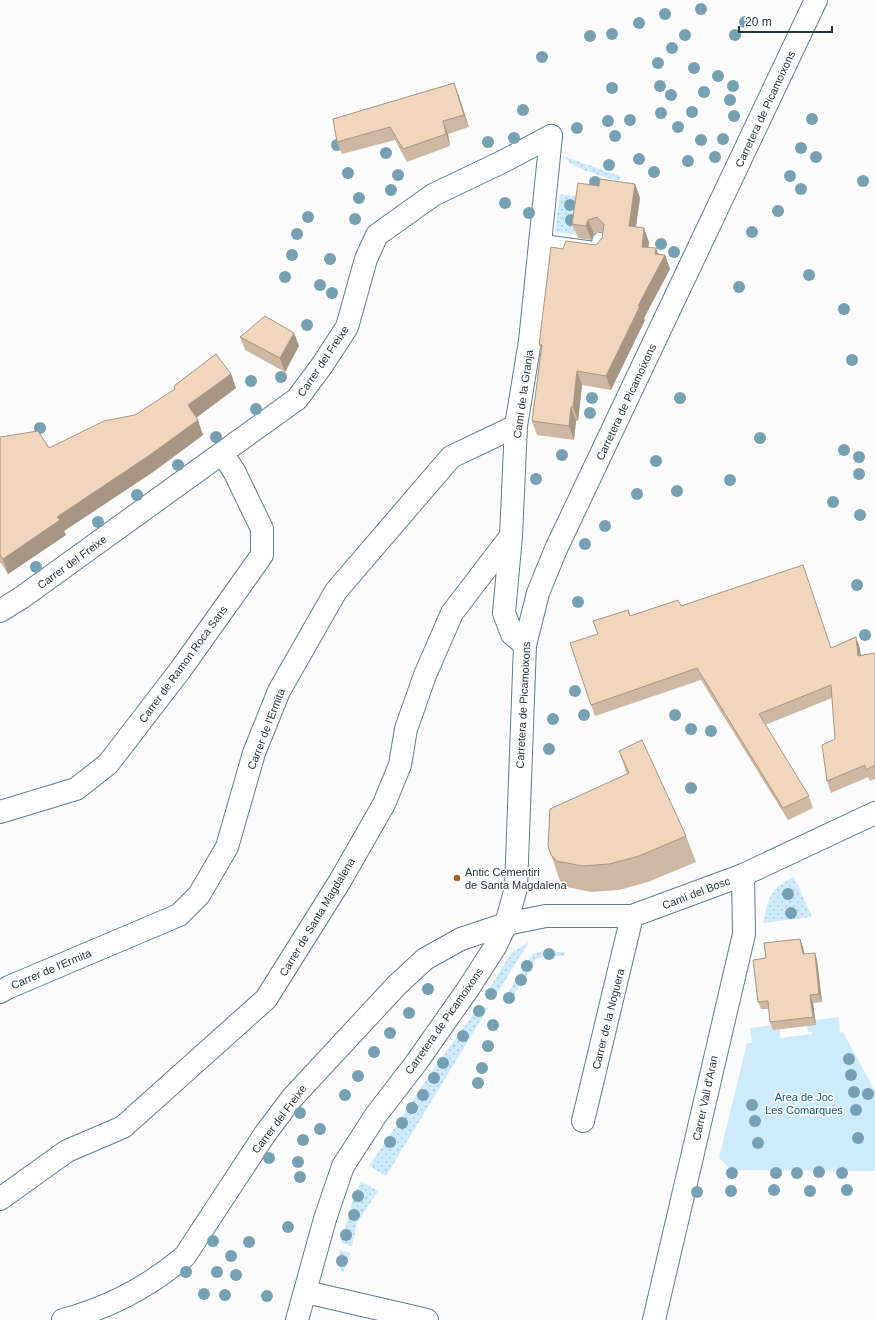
<svg xmlns="http://www.w3.org/2000/svg" width="875" height="1320" font-family="Helvetica,sans-serif">
	<style>
		.grass { fill: url(#grass-dots) }
		.park { fill: #ceebfc }
		.lines { fill: none; stroke-linecap: round; stroke-linejoin: round }
		.lane-casing { stroke: #5f7e8f; stroke-width: 17 }
		.street-casing { stroke: #5f7e8f; stroke-width: 24 }
		.secondary-casing { stroke: #5f7e8f; stroke-width: 24 }
		.lane { stroke: #fff; stroke-width: 15 }
		.street { stroke: #fff; stroke-width: 22 }
		.secondary { stroke: #fff; stroke-width: 22 }
		.tree { fill: #76a1b4 }
		.wall { fill: #ceb8a3 }
		.shaded-wall { fill: #a89684 }
		.building { fill: #f0d6bd; stroke: #a89684 }
		.poi-dot { fill: #a16727; stroke: #fff; stroke-width: 1.5 }
		.labels { text-anchor: middle; stroke-width: 3; stroke-linejoin: round; paint-order: stroke }
		.street-label { font-size: 11px; fill: #27343b; stroke: #fff }
		.poi-label { font-size: 11px; fill: #27343b; stroke: #fff; text-anchor: start }
		.park-label { font-size: 11px; fill: #09587a; stroke: #fff }
	</style>
	<defs>
		<pattern id="grass-dots" width="8" height="8" patternUnits="userSpaceOnUse"><rect width="8" height="8" fill="#ceebfc"/><path d="M2 2h.1M6 6h.1" fill="none" stroke="#b1cad9" stroke-width="1.8" stroke-linecap="round"/></pattern>
	</defs>
	<rect width="100%" height="100%" fill="#fbfbfb"/>
	<!-- grass -->
	<g class="grass">
		<path d="M566 157 622 177 617 181C606 176 569 169 566 157Z"/>
		<path d="M560 194 580 197 574 234 555 232Z"/>
		<path d="M794 877 812 917 763 923C770 897 768 889 794 877Z"/>
		<path d="M529 942 493 1000 488 996V991L511 953Z"/>
		<path d="M539 952H565L564 956H544L536 959 510 1002 503 1001 532 955Z"/>
		<path d="M483 1007 488 1008 386 1176 369 1166 433 1070 477 1009Z"/>
		<path d="M361 1181 378 1191 357 1223 352 1246 341 1243 354 1196Z"/>
		<path d="M340 1250 350 1253 343 1273 338 1264Z"/>
	</g>
	<!-- park -->
	<path class="park" d="M839 1017 840 1033 843 1032 875 1091V1171L731 1170 719 1158 747 1043H752L750 1028 773 1025 778 1030 780 1029V1038L812 1034V1032H808L807 1026 815 1020Z"/>
	<g class="lines">
		<defs>
			<path id="lane" d="M540 242 598 250 600 240"/>
			<g id="street">
				<path d="M0 611 21 598 297 399 323 364 347 327 366 259 377 235 433 195 504 161 551 136"/>
				<path d="M525 645 512 634 504 613 511 536 516 426 530 341 551 136"/>
				<path d="M0 812 76 789 108 764 181 669 262 555V529L235 473 223 454"/>
				<path d="M0 992 9 987 179 915 199 895 227 847 254 753 279 691 336 591 451 457 516 426"/>
				<path d="M583 1121 632 916"/>
				<path d="M0 1199 67 1151 123 1127 266 999 340 881 384 804 400 765 406 729 425 675 452 613 511 536"/>
				<path d="M306 1292 427 1320"/>
				<path d="M63 1320C108 1308 150 1286 185 1256L265 1134 292 1098 397 985 425 959 461 939 506 924 546 916H632L743 875 875 813"/>
				<path d="M654 1320 744 934 743 875"/>
			</g>
			<path id="secondary" d="M297 1320 325 1219 343 1166 376 1115 416 1063 468 989 495 947 506 924 516 888 525 645 538 593 556 549 816 0"/>
		</defs>
		<!-- lane casing -->
		<use href="#lane" class="lane-casing"/>
		<!-- street casing -->
		<use href="#street" class="street-casing"/>
		<!-- secondary casing -->
		<use href="#secondary" class="secondary-casing"/>
		<!-- lane -->
		<use href="#lane" class="lane"/>
		<!-- street -->
		<use href="#street" class="street"/>
		<!-- secondary -->
		<use href="#secondary" class="secondary"/>
	</g>
	<!-- trees -->
	<g class="tree">
		<circle cx="701" cy="9" r="6"/>
		<circle cx="665" cy="14" r="6"/>
		<circle cx="745" cy="22" r="6"/>
		<circle cx="639" cy="23" r="6"/>
		<circle cx="612" cy="34" r="6"/>
		<circle cx="685" cy="35" r="6"/>
		<circle cx="735" cy="35" r="6"/>
		<circle cx="590" cy="36" r="6"/>
		<circle cx="672" cy="48" r="6"/>
		<circle cx="542" cy="57" r="6"/>
		<circle cx="658" cy="63" r="6"/>
		<circle cx="694" cy="68" r="6"/>
		<circle cx="718" cy="76" r="6"/>
		<circle cx="660" cy="86" r="6"/>
		<circle cx="733" cy="86" r="6"/>
		<circle cx="612" cy="88" r="6"/>
		<circle cx="704" cy="92" r="6"/>
		<circle cx="671" cy="95" r="6"/>
		<circle cx="730" cy="100" r="6"/>
		<circle cx="523" cy="110" r="6"/>
		<circle cx="692" cy="112" r="6"/>
		<circle cx="661" cy="113" r="6"/>
		<circle cx="734" cy="116" r="6"/>
		<circle cx="812" cy="119" r="6"/>
		<circle cx="630" cy="120" r="6"/>
		<circle cx="608" cy="121" r="6"/>
		<circle cx="678" cy="127" r="6"/>
		<circle cx="577" cy="128" r="6"/>
		<circle cx="615" cy="136" r="6"/>
		<circle cx="514" cy="138" r="6"/>
		<circle cx="723" cy="139" r="6"/>
		<circle cx="701" cy="140" r="6"/>
		<circle cx="488" cy="142" r="6"/>
		<circle cx="337" cy="145" r="6"/>
		<circle cx="801" cy="148" r="6"/>
		<circle cx="386" cy="153" r="6"/>
		<circle cx="715" cy="157" r="6"/>
		<circle cx="816" cy="157" r="6"/>
		<circle cx="639" cy="159" r="6"/>
		<circle cx="688" cy="161" r="6"/>
		<circle cx="609" cy="165" r="6"/>
		<circle cx="654" cy="172" r="6"/>
		<circle cx="348" cy="173" r="6"/>
		<circle cx="398" cy="175" r="6"/>
		<circle cx="790" cy="176" r="6"/>
		<circle cx="863" cy="181" r="6"/>
		<circle cx="595" cy="182" r="6"/>
		<circle cx="801" cy="189" r="6"/>
		<circle cx="391" cy="190" r="6"/>
		<circle cx="359" cy="198" r="6"/>
		<circle cx="505" cy="203" r="6"/>
		<circle cx="570" cy="205" r="6"/>
		<circle cx="778" cy="211" r="6"/>
		<circle cx="529" cy="213" r="6"/>
		<circle cx="308" cy="217" r="6"/>
		<circle cx="355" cy="219" r="6"/>
		<circle cx="571" cy="220" r="6"/>
		<circle cx="752" cy="232" r="6"/>
		<circle cx="297" cy="234" r="6"/>
		<circle cx="661" cy="244" r="6"/>
		<circle cx="674" cy="252" r="6"/>
		<circle cx="292" cy="255" r="6"/>
		<circle cx="330" cy="259" r="6"/>
		<circle cx="809" cy="275" r="6"/>
		<circle cx="285" cy="277" r="6"/>
		<circle cx="320" cy="285" r="6"/>
		<circle cx="739" cy="287" r="6"/>
		<circle cx="332" cy="293" r="6"/>
		<circle cx="844" cy="309" r="6"/>
		<circle cx="307" cy="325" r="6"/>
		<circle cx="852" cy="360" r="6"/>
		<circle cx="281" cy="377" r="6"/>
		<circle cx="251" cy="381" r="6"/>
		<circle cx="592" cy="398" r="6"/>
		<circle cx="680" cy="398" r="6"/>
		<circle cx="256" cy="409" r="6"/>
		<circle cx="590" cy="413" r="6"/>
		<circle cx="40" cy="428" r="6"/>
		<circle cx="216" cy="437" r="6"/>
		<circle cx="760" cy="438" r="6"/>
		<circle cx="844" cy="450" r="6"/>
		<circle cx="562" cy="455" r="6"/>
		<circle cx="859" cy="457" r="6"/>
		<circle cx="656" cy="461" r="6"/>
		<circle cx="178" cy="465" r="6"/>
		<circle cx="859" cy="474" r="6"/>
		<circle cx="536" cy="479" r="6"/>
		<circle cx="730" cy="480" r="6"/>
		<circle cx="677" cy="491" r="6"/>
		<circle cx="637" cy="494" r="6"/>
		<circle cx="137" cy="495" r="6"/>
		<circle cx="833" cy="502" r="6"/>
		<circle cx="860" cy="515" r="6"/>
		<circle cx="98" cy="522" r="6"/>
		<circle cx="605" cy="526" r="6"/>
		<circle cx="585" cy="544" r="6"/>
		<circle cx="36" cy="567" r="6"/>
		<circle cx="857" cy="585" r="6"/>
		<circle cx="578" cy="602" r="6"/>
		<circle cx="865" cy="635" r="6"/>
		<circle cx="575" cy="691" r="6"/>
		<circle cx="584" cy="715" r="6"/>
		<circle cx="675" cy="715" r="6"/>
		<circle cx="553" cy="719" r="6"/>
		<circle cx="691" cy="729" r="6"/>
		<circle cx="711" cy="731" r="6"/>
		<circle cx="549" cy="749" r="6"/>
		<circle cx="691" cy="788" r="6"/>
		<circle cx="788" cy="894" r="6"/>
		<circle cx="791" cy="913" r="6"/>
		<circle cx="549" cy="954" r="6"/>
		<circle cx="527" cy="966" r="6"/>
		<circle cx="521" cy="980" r="6"/>
		<circle cx="428" cy="989" r="6"/>
		<circle cx="491" cy="994" r="6"/>
		<circle cx="509" cy="998" r="6"/>
		<circle cx="479" cy="1011" r="6"/>
		<circle cx="409" cy="1013" r="6"/>
		<circle cx="493" cy="1025" r="6"/>
		<circle cx="390" cy="1033" r="6"/>
		<circle cx="463" cy="1036" r="6"/>
		<circle cx="488" cy="1046" r="6"/>
		<circle cx="374" cy="1052" r="6"/>
		<circle cx="849" cy="1059" r="6"/>
		<circle cx="443" cy="1063" r="6"/>
		<circle cx="482" cy="1068" r="6"/>
		<circle cx="851" cy="1075" r="6"/>
		<circle cx="358" cy="1076" r="6"/>
		<circle cx="434" cy="1078" r="6"/>
		<circle cx="478" cy="1083" r="6"/>
		<circle cx="854" cy="1092" r="6"/>
		<circle cx="868" cy="1094" r="6"/>
		<circle cx="345" cy="1095" r="6"/>
		<circle cx="423" cy="1095" r="6"/>
		<circle cx="752" cy="1105" r="6"/>
		<circle cx="412" cy="1108" r="6"/>
		<circle cx="856" cy="1110" r="6"/>
		<circle cx="300" cy="1113" r="6"/>
		<circle cx="755" cy="1121" r="6"/>
		<circle cx="402" cy="1123" r="6"/>
		<circle cx="320" cy="1129" r="6"/>
		<circle cx="858" cy="1138" r="6"/>
		<circle cx="303" cy="1140" r="6"/>
		<circle cx="390" cy="1142" r="6"/>
		<circle cx="758" cy="1143" r="6"/>
		<circle cx="269" cy="1158" r="6"/>
		<circle cx="298" cy="1162" r="6"/>
		<circle cx="819" cy="1172" r="6"/>
		<circle cx="732" cy="1173" r="6"/>
		<circle cx="776" cy="1173" r="6"/>
		<circle cx="797" cy="1173" r="6"/>
		<circle cx="842" cy="1173" r="6"/>
		<circle cx="300" cy="1177" r="6"/>
		<circle cx="774" cy="1190" r="6"/>
		<circle cx="847" cy="1190" r="6"/>
		<circle cx="731" cy="1191" r="6"/>
		<circle cx="810" cy="1191" r="6"/>
		<circle cx="697" cy="1192" r="6"/>
		<circle cx="358" cy="1196" r="6"/>
		<circle cx="354" cy="1215" r="6"/>
		<circle cx="288" cy="1227" r="6"/>
		<circle cx="346" cy="1235" r="6"/>
		<circle cx="213" cy="1241" r="6"/>
		<circle cx="249" cy="1242" r="6"/>
		<circle cx="231" cy="1256" r="6"/>
		<circle cx="342" cy="1261" r="6"/>
		<circle cx="186" cy="1272" r="6"/>
		<circle cx="217" cy="1272" r="6"/>
		<circle cx="236" cy="1275" r="6"/>
		<circle cx="204" cy="1294" r="6"/>
		<circle cx="225" cy="1295" r="6"/>
		<circle cx="267" cy="1296" r="6"/>
	</g>
	<!-- wall -->
	<g class="wall">
		<path d="M454 83 469 127 448 134 450 146 407 162 395 140 342 154 337 142Z"/>
		<path d="M635 184 640 198 636 227 644 228 649 242 648 247 659 254 665 255 670 269 644 318 645 320 611 390 582 385 578 421H576L574 440 537 435 532 421 541 350 539 345 563 249 596 245 602 238V231L594 234 591 240 578 238 572 224Z"/>
		<path d="M294 333 299 346 285 372 245 350 240 337Z"/>
		<path d="M231 374 236 388 196 418 203 435 153 472 64 531 66 535 8 574 1 563H0V437L49 448 135 415 175 389 174 386Z"/>
		<path d="M681 606 831 648 856 637 860 649 861 655 875 653V779L870 781 868 777 831 793 827 781 835 739 832 698 765 725 809 796 813 808 788 820 701 680 595 716 591 705 598 634 630 616Z"/>
		<path d="M619 751 686 836 696 862 648 882 619 890 591 892 567 887 560 881 548 846 627 774Z"/>
		<path d="M800 939 803 947 804 954 815 953 817 960 822 1002 813 1003 816 1025 773 1030 770 1022 769 1009H761L758 1002Z"/>
	</g>
	<!-- shaded-wall -->
	<g class="shaded-wall">
		<path d="M454 83 459 96 469 127 464 115Z"/>
		<path d="M443 121 448 134 450 146 446 134Z"/>
		<path d="M635 184 640 198 634 240 629 226Z"/>
		<path d="M588 220 594 234 591 240 586 226Z"/>
		<path d="M644 228 649 242 647 261 642 247Z"/>
		<path d="M656 248 661 262 665 255 670 269 644 318 645 320 611 390 606 376 638 306 655 254Z"/>
		<path d="M294 333 299 346 285 372 280 358Z"/>
		<path d="M577 371 582 385 578 421 573 407Z"/>
		<path d="M231 374 236 388 193 420 188 405Z"/>
		<path d="M571 407 576 421 574 440 569 426Z"/>
		<path d="M198 420 203 435 153 472 64 531 66 535 8 574 3 559 57 517Z"/>
		<path d="M856 637 860 649 862 667 858 656Z"/>
		<path d="M800 939 803 947 806 962 803 954Z"/>
		<path d="M815 953 817 960 822 1002 819 994Z"/>
		<path d="M810 995 813 1003 816 1025 813 1017Z"/>
	</g>
	<!-- building -->
	<g class="building">
		<path d="M454 83 464 115 443 121 446 134 403 149 390 127 337 142 333 119Z"/>
		<path d="M600 179 635 184 629 226 644 228 642 247 656 248 655 254 665 255 638 306H640L606 376 577 371 573 407H571L569 426 532 421 542 345H539L551 247 563 249 566 241 596 245 602 238 604 224 597 217 588 220 586 226 572 224 578 183 599 186Z"/>
		<path d="M265 316 294 333 280 358 240 337Z"/>
		<path d="M216 354 231 374 188 405 198 420 147 457 57 517 60 520 3 559 0 555V437L38 431 49 448 104 421 135 415 175 389 174 386Z"/>
		<path d="M803 565 831 648 856 637 858 656 875 653V765L866 770 865 765 827 781 822 745 835 739 831 685 759 714 809 796 783 808 697 668 591 705 570 643 598 634 593 621 628 610 630 616 678 600 681 606Z"/>
		<path d="M642 740 686 836 639 856 609 864 582 866 557 861 551 855 548 846 550 809 629 773 619 751Z"/>
		<path d="M800 939 803 954 815 953 819 994 810 995 813 1017 770 1022 768 1001 758 1002 753 960 766 958 764 943Z"/>
	</g>
	<!-- markers -->
	<circle class="poi-dot" cx="457" cy="878" r="4"/>
	<g class="labels">
		<!-- street labels -->
		<g class="street-label">
			<text transform="translate(765 109) rotate(-65)" y="4">Carretera de Picamoixons</text>
			<text transform="translate(323 361) rotate(-56)" y="4">Carrer del Freixe</text>
			<text transform="translate(523 394) rotate(-82)" y="4">Camí de la Granja</text>
			<text transform="translate(626 402) rotate(-65)" y="4">Carretera de Picamoixons</text>
			<text transform="translate(72 562) rotate(-36)" y="4">Carrer del Freixe</text>
			<text transform="translate(183 664) rotate(-54)" y="4">Carrer de Ramon Roca Sans</text>
			<text transform="translate(523 705) rotate(-87)" y="4">Carretera de Picamoixons</text>
			<text transform="translate(266 729) rotate(-69)" y="4">Carrer de l'Ermita</text>
			<text transform="translate(696 893) rotate(-21)" y="4">Camí del Bosc</text>
			<text transform="translate(317 917) rotate(-59)" y="4">Carrer de Santa Magdalena</text>
			<text transform="translate(51 969) rotate(-23)" y="4">Carrer de l'Ermita</text>
			<text transform="translate(608 1019) rotate(-76)" y="4">Carrer de la Noguera</text>
			<text transform="translate(444 1021) rotate(-55)" y="4">Carretera de Picamoixons</text>
			<text transform="translate(705 1098) rotate(-78)" y="4">Carrer Vall d'Aran</text>
			<text transform="translate(279 1119) rotate(-53)" y="4">Carrer del Freixe</text>
		</g>
		<!-- poi labels -->
		<g class="poi-label">
			<text x="465" y="876">Antic Cementiri<tspan x="465" dy="13">de Santa Magdalena</tspan></text>
		</g>
		<!-- park labels -->
		<g class="park-label">
			<text x="804" y="1101">Àrea de Joc<tspan x="804" dy="13">Les Comarques</tspan></text>
		</g>
	</g>
	<!-- scale -->
	<path d="M739 26v6h93v-6" fill="none" stroke="#27343b" stroke-width="2"/>
	<text x="745" y="26" font-size="12" fill="#27343b" stroke="#ffffff" stroke-width="3" paint-order="stroke">20 m</text>
</svg>
